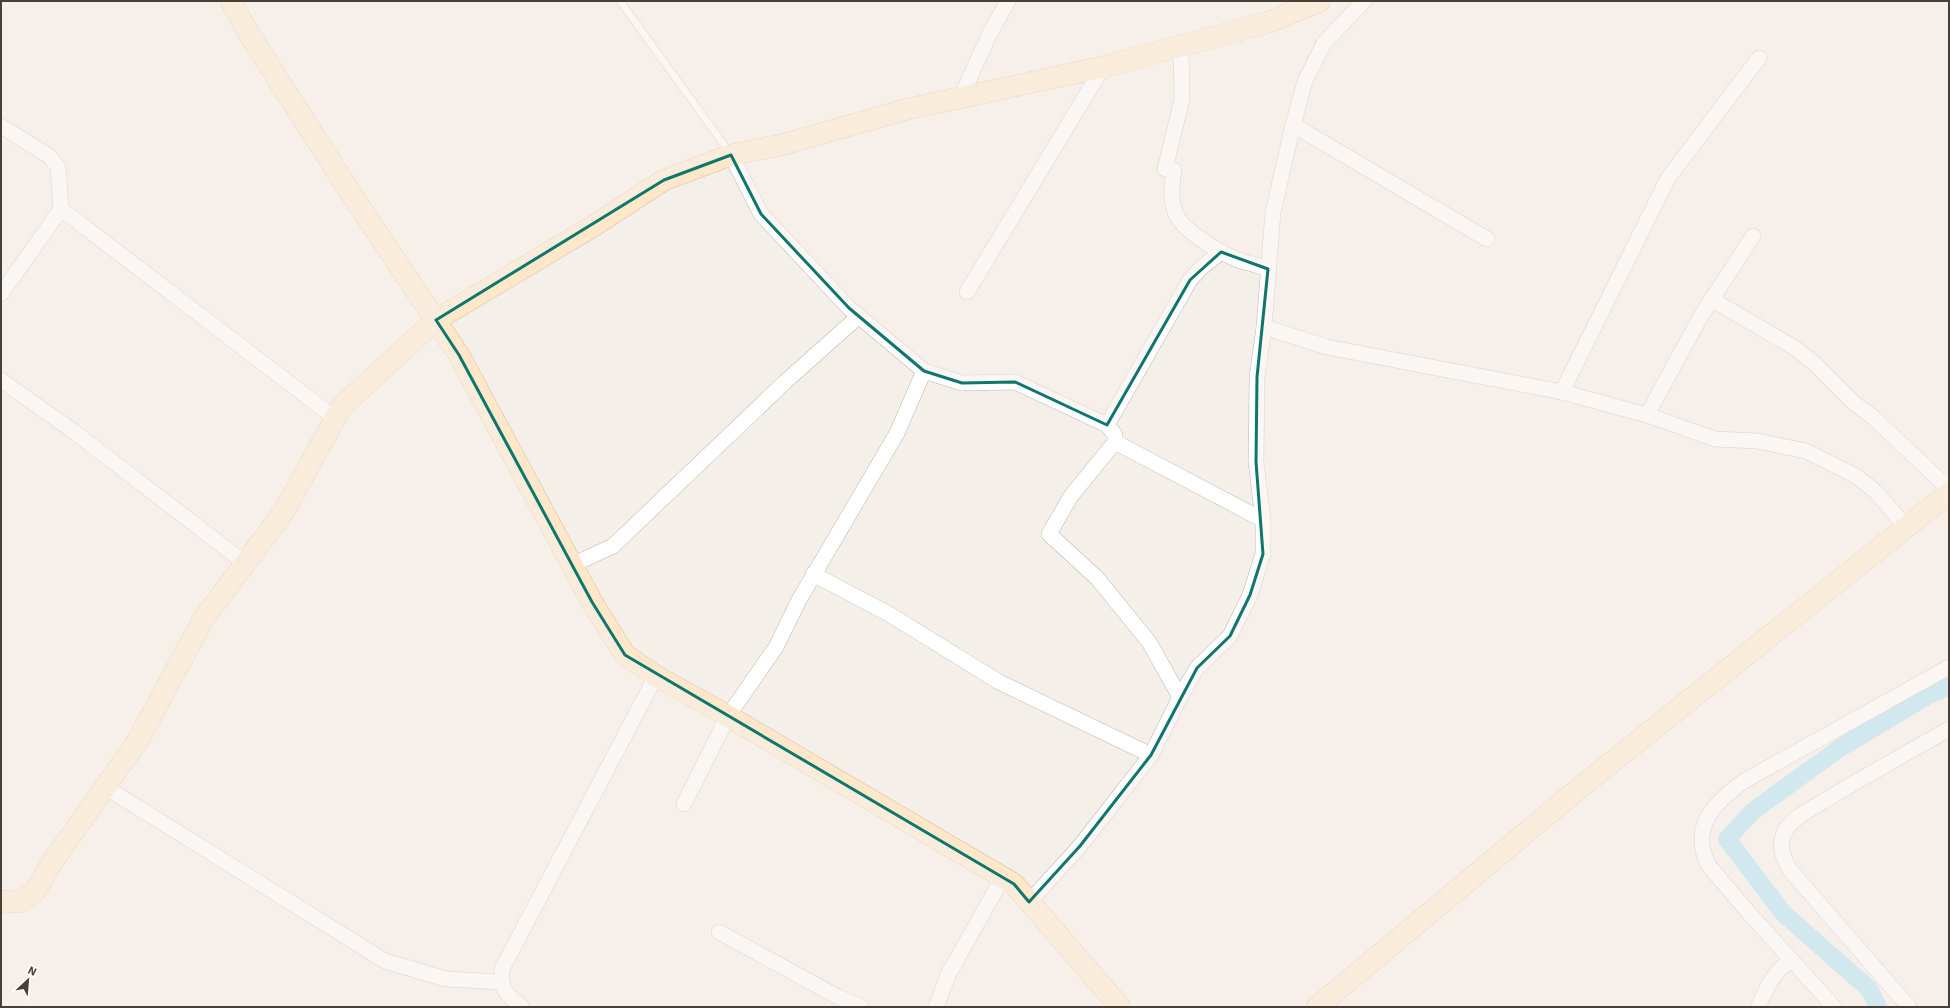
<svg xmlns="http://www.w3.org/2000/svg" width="1950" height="1008" font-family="'IBM Plex Sans',sans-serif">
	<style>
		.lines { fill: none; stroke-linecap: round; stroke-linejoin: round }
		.canal { stroke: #a5e2f3; stroke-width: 18 }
		.lane-casing { stroke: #c1b5ac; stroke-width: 8 }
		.street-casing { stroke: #c1b5ac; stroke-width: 16 }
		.secondary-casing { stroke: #d9bc9b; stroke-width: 22 }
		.lane { stroke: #fff; stroke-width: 7 }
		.street { stroke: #fff; stroke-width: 15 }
		.secondary { stroke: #ffe8ca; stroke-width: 21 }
		.marked { fill: none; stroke: #0f766e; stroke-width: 3; stroke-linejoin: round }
	</style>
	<rect width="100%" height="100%" fill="#f5efea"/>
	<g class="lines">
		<!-- canal -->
		<path class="canal" d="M1878 1007 1869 989 1783 913 1727 839 1753 811 1840 748 1927 696 1949 686"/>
		<defs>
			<path id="lane" d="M620 1 730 153"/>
			<g id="street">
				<path d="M961 97 990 33 1008 1"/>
				<path d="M1293 125 1487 239"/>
				<path d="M1 126 49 156 58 167 61 209"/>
				<path d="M731 155 761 214 849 308 924 371 962 383 1015 382 1107 425 1115 435V442L1071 496 1049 534 1097 578 1149 642 1180 697"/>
				<path d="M1165 169 1182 99 1181 46"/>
				<path d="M1174 170C1172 185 1170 198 1175 212 1181 230 1219 252 1236 259 1246 263 1258 265 1268 269"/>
				<path d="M967 292 1103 67"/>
				<path d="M1 294 61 209 335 418"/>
				<path d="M1711 299 1795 348 1815 364 1854 403 1874 418 1949 489"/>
				<path d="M1264 327 1327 347 1562 392 1647 415 1715 439 1757 441 1806 451 1856 476 1876 492 1906 527"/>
				<path d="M1 380 73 431 245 563"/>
				<path d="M1562 392 1668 178 1759 58"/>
				<path d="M1647 415 1701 316 1753 236"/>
				<path d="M1107 425 1190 280 1200 269 1221 252"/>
				<path d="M1115 442 1263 520"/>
				<path d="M572 565 613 546 785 382 859 316"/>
				<path d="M813 574 889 614 999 682 1151 755"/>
				<path d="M105 787 385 961 446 979 501 982"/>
				<path d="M684 804 728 716 776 647 799 600 897 433 924 371"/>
				<path d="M1029 902 1080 846 1151 755 1180 697 1197 668 1230 636 1250 595 1263 554V520L1256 462 1257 377 1264 327 1273 212 1293 125 1305 81 1324 43 1364 1"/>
				<path d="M719 932 838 997 861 1007"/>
				<path d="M522 1007C506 994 500 990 502 969L656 676"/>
				<path d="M936 1007 948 975 1003 877"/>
				<path d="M1758 1007C1767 988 1773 972 1791 960"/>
				<path d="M1834 1007 1749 913 1709 866C1689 827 1714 803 1744 781L1949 667"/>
				<path d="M1909 1007 1790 870C1782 856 1777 843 1787 828 1795 816 1812 809 1824 801 1865 776 1907 753 1949 729"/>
			</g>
			<g id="secondary">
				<path d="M231 1 249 34 350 192 459 355 592 602 625 655 656 676 728 716 1014 884 1120 1007"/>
				<path d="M1 901 19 902 35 891 55 858 137 742 204 618 283 513 342 406 436 320 595 225 664 180 731 155 781 145 908 109 1103 67 1269 22 1320 1"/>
				<path d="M1317 1007 1577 790 1949 493"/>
			</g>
		</defs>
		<!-- lane casing -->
		<use href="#lane" class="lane-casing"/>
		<!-- street casing -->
		<use href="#street" class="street-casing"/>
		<!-- secondary casing -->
		<use href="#secondary" class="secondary-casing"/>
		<!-- lane -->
		<use href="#lane" class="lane"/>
		<!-- street -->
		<use href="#street" class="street"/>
		<!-- secondary -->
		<use href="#secondary" class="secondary"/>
	</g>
	<!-- marked area -->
	<path d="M0 0H1950V1008H0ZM731 155 761 214 849 308 924 371 962 383 1015 382 1107 425 1190 280 1221 252 1268 269 1257 377 1256 462 1263 554 1250 595 1230 636 1197 668 1151 755 1080 846 1029 902 1014 884 625 655 592 602 459 355 436 320 664 180Z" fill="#f5efea" fill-opacity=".55" fill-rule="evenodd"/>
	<path class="marked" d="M731 155 761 214 849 308 924 371 962 383 1015 382 1107 425 1190 280 1221 252 1268 269 1257 377 1256 462 1263 554 1250 595 1230 636 1197 668 1151 755 1080 846 1029 902 1014 884 625 655 592 602 459 355 436 320 664 180Z"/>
	<!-- border -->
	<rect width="1950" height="1008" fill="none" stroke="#493f37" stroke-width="4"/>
	<!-- north arrow -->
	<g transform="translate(28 980) rotate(26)" stroke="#ffffff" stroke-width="3" paint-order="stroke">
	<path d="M0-3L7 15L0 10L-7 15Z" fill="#493f37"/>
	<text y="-6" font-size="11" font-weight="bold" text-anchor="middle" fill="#493f37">N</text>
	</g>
</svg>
